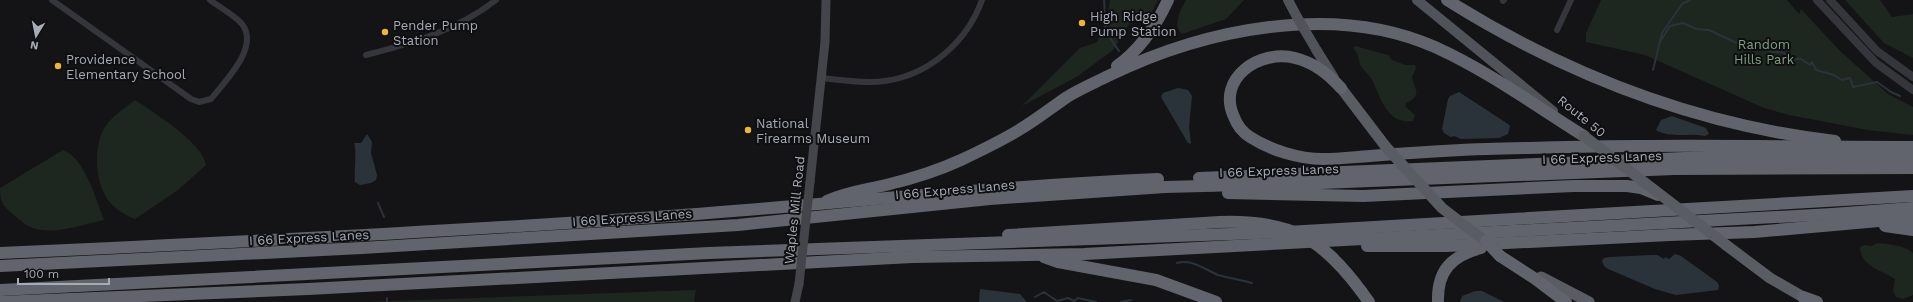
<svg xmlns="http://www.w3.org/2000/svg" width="1913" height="302" font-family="'Work Sans',sans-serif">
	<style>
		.green { fill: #1e2620 }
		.water { fill: #2b333a }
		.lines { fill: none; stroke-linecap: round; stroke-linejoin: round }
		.stream { stroke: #2b333a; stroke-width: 2 }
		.minor { stroke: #35363b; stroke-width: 6 }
		.tertiary { stroke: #35363b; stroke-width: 8 }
		.secondary { stroke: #43454b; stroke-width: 9 }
		.primary { stroke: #51535a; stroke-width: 10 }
		.trunk { stroke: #595c63; stroke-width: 11 }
		.motorway { stroke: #61646c; stroke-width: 12 }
		.secondary-bridge { stroke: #43454b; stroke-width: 9 }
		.primary-bridge { stroke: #51535a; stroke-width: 10 }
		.trunk-bridge { stroke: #595c63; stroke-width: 11 }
		.motorway-bridge { stroke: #61646c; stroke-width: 12 }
		.poi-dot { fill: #f0b632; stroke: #0f0f11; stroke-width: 1.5 }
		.labels { text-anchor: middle; stroke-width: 4; stroke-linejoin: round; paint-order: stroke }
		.poi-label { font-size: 13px; fill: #a6abb6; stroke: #0f0f11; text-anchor: start }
		.park-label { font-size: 13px; fill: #7da180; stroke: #0f0f11 }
		.street-label { font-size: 13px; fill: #a6abb6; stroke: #0f0f11 }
	</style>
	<rect width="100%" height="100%" fill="#141416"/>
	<!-- green -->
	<g class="green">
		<path d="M1110 0H1158L1149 17 1136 13 1113 50 1078 76 1022 106 1080 48 1097 42 1106 22Z"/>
		<path d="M1186 0H1244L1226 19 1182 34C1172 25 1181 9 1186 0Z"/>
		<path d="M1601 0H1787L1799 14 1801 9 1839 50 1888 94 1913 107V135L1868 130 1789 115 1764 108 1645 55 1586 42V33Z"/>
		<path d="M1845 0H1880L1892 17 1913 14V58L1884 43Z"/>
		<path d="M1355 46 1388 55 1392 60 1406 65H1415L1416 68 1412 77C1415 91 1423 95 1406 103L1405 106 1415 115 1413 121C1388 125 1381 99 1373 82 1370 75 1363 71 1360 64 1357 56 1360 56 1353 48Z"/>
		<path d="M135 100C153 112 203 143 206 165L178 190 135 219C124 215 110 206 105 195 95 177 94 146 104 129 110 117 124 109 135 100Z"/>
		<path d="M63 150C85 158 96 200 104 220 81 225 50 237 28 226 23 223 19 219 15 216 4 206 0 204 0 188Z"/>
		<path d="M1877 243C1888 244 1904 245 1913 253V295L1903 299 1896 297 1893 291 1895 279C1883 271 1860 266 1860 247L1864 245 1872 246Z"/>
		<path d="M696 290 694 300 695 302H365Z"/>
	</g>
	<!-- water -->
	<g class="water">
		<path d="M1178 88 1188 90 1192 96 1189 127 1191 144 1188 143 1161 97 1163 93Z"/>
		<path d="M1459 92 1508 124 1510 126 1508 134 1499 138 1461 139 1454 136 1451 137 1444 133 1442 129 1448 99 1450 96Z"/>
		<path d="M1672 116 1706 128 1709 134 1705 136C1688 132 1671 139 1656 130L1661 120Z"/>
		<path d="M367 134 372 142 371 153 377 175 376 180 371 183 360 185 355 182C354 171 357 151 354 143H361Z"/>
		<path d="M1652 255H1657L1664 259 1665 257 1669 259 1675 254 1681 256 1717 282 1719 286 1718 290 1676 295 1655 289 1608 269 1604 266 1602 261 1604 258 1610 257Z"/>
		<path d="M980 289 1020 294 1027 302H979Z"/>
		<path d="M1475 291H1482L1504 302H1460L1462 296Z"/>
	</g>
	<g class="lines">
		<!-- stream -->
		<g class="stream">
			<path d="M1104 0C1105 7 1104 12 1104 19 1103 30 1113 42 1119 51"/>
			<path d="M1660 42 1670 26 1683 23 1696 29 1709 30 1741 45 1755 46 1772 52H1782L1794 59H1801L1810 65 1812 62 1816 70 1834 75 1842 80 1850 78 1853 87 1877 82 1891 92 1900 96"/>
			<path d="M1653 70 1662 33 1682 4 1690 0"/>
			<path d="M378 203 384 217"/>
			<path d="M1177 263C1193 259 1204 269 1218 275 1229 278 1241 280 1252 283"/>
			<path d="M1035 297 1044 292 1057 301 1068 298 1074 301 1078 298 1096 302"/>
			<path d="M387 298V302"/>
			<path d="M1121 302 1131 300"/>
		</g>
		<!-- minor -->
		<g class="minor">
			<path d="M52 0 191 99 199 102 211 99C225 81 260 47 242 24 234 15 219 7 210 0"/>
			<path d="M1503 1 1504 0"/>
			<path d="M1557 30 1571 0"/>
			<path d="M366 55C413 43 458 30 496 0"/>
			<path d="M820 78C842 80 864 84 885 81 929 75 967 42 982 0"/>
		</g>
		<!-- tertiary -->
		<g class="tertiary">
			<path d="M1817 0 1876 63 1913 90"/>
			<path d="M1830 0 1877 51 1913 77"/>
		</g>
		<!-- secondary -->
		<g class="secondary">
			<path d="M810 182 825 42 826 0"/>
			<path d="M795 302 799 284"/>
		</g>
		<!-- primary -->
		<g class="primary">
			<path d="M1288 0 1297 17"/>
			<path d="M1417 0 1553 111"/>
			<path d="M1317 51 1334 78"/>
		</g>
		<!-- trunk -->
		<g class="trunk">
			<path d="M1341 88 1386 147"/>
			<path d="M1726 245 1770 278 1810 301"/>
			<path d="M1541 277 1589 302"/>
		</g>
		<!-- motorway -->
		<g class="motorway">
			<path d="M1447 0C1565 74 1696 125 1835 141"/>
			<path d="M1117 66C1141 49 1156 26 1168 0"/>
			<path d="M1341 88C1328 74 1315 63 1295 58 1260 49 1216 78 1234 117 1237 125 1242 132 1250 137 1270 150 1299 159 1323 159 1339 159 1355 157 1370 156 1409 153 1448 150 1487 149 1537 148 1587 146 1637 146 1729 145 1821 147 1913 147"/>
			<path d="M1199 178 1709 157H1913"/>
			<path d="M1228 193 1363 196 1573 186H1627L1641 188 1658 195"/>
			<path d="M827 201C846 192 865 190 886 185 911 179 937 171 961 160 980 151 1001 141 1019 130 1036 120 1051 108 1067 97 1080 89 1094 83 1108 76 1204 29 1334 2 1435 47 1488 71 1536 106 1584 136"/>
			<path d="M1885 226 1913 230"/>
			<path d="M1008 235 1220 222"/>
			<path d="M1367 246H1447L1670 235 1754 232 1913 218"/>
			<path d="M0 253C223 243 447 232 670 216 833 204 995 186 1158 179"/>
			<path d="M1500 256 1534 278 1566 302"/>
			<path d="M1044 257 1058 262 1156 280 1216 302"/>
			<path d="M0 266 362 248 738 225 990 199 1165 187 1321 183 1674 169 1913 168"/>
			<path d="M0 290 709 253 1287 232 1913 196"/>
			<path d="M1361 291 1369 302"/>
			<path d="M1803 297 1817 302"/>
			<path d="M0 302 308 289 912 257 1084 254 1832 214 1913 208"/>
			<path d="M1438 302C1437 271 1451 256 1481 248"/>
		</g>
		<!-- secondary-bridge -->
		<path class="secondary-bridge" d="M799 284 810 182"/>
		<!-- primary-bridge -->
		<path class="primary-bridge" d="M1297 17 1317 51"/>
		<!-- trunk-bridge -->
		<g class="trunk-bridge">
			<path d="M1584 136 1726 245"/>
			<path d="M1386 147 1442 208 1493 247"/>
		</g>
		<!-- motorway-bridge -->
		<g class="motorway-bridge">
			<path d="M1220 222C1289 220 1320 236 1361 291"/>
			<path d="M1486 241 1500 256"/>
		</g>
	</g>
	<!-- markers -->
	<g class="poi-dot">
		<circle cx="1082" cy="23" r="4"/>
		<circle cx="385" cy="32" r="4"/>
		<circle cx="58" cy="66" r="4"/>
		<circle cx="748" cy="130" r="4"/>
	</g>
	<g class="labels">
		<!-- poi labels -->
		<g class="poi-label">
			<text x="1090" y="21">High Ridge<tspan x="1090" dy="15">Pump Station</tspan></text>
			<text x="393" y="30">Pender Pump<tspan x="393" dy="15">Station</tspan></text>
			<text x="66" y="64">Providence<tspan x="66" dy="15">Elementary School</tspan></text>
			<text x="756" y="128">National<tspan x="756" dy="15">Firearms Museum</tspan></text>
		</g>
		<!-- park labels -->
		<g class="park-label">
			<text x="1764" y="49">Random<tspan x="1764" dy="15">Hills Park</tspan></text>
		</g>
		<!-- street labels -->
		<g class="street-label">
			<text transform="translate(1582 116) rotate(39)" y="5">Route 50</text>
			<text transform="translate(1602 157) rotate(-2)" y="5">I 66 Express Lanes</text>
			<text transform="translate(1279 170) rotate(-2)" y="5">I 66 Express Lanes</text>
			<text transform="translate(955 189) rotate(-5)" y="5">I 66 Express Lanes</text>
			<text transform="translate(794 210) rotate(-84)" y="5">Waples Mill Road</text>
			<text transform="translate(632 217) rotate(-4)" y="5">I 66 Express Lanes</text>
			<text transform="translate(309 237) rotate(-3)" y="5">I 66 Express Lanes</text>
		</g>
	</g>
	<!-- north arrow -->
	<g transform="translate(36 36) rotate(190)" stroke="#0f0f11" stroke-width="3" paint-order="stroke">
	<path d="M0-3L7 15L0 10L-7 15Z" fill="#a6abb6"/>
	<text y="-6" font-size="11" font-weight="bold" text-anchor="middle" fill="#a6abb6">N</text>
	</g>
	<!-- scale -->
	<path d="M18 278v6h91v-6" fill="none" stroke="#a6abb6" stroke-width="2"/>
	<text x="24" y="278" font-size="12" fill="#a6abb6" stroke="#0f0f11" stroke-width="3" paint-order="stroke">100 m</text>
</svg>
